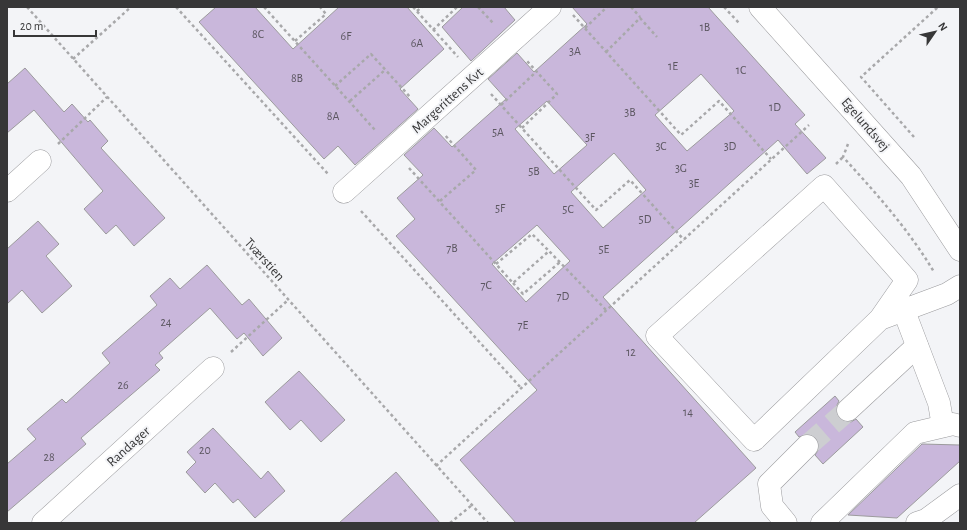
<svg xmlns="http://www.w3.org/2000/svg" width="967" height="530" font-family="'Alegreya Sans',sans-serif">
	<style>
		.building { fill: #c9b7db; stroke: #9c9b9d; fill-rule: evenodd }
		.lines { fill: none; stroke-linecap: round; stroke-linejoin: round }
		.minor-tunnel { stroke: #cdced1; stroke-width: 22; stroke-dasharray: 22 11; stroke-linecap: butt }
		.minor-casing { stroke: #9b9b9e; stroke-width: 23 }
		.path { stroke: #a8a8aa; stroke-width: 2.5; stroke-dasharray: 3 3; stroke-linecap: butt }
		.minor { stroke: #fff; stroke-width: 22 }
		.labels { text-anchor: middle; stroke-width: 4; stroke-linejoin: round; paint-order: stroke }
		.number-label { font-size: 12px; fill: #5c5761 }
		.street-label { font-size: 14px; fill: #373738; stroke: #f3f4f7 }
	</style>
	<rect width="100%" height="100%" fill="#f3f4f7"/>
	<!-- building -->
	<g class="building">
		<path d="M216 7H255L293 49 339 7H407L444 49 400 89 418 109 355 165 338 146 324 159 199 22Z"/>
		<path d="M463 7H504L515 20 471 61 442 27Z"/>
		<path d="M572 7H708L805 115 795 124 826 158 807 174 778 140 603 297 756 468 694 523H516L460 460 537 390 396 236 415 219 397 198 423 175 404 155 434 128 452 147 506 99 488 79 517 53 534 72 587 24ZM701 74 734 111 687 151 655 115ZM547 101 587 145 554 174 515 129ZM614 153 646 190 603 228 571 192ZM537 225 570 261 526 302 492 264Z"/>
		<path d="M25 68 64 112 72 104 88 122 90 120 108 141 101 148 165 218 134 246 116 225 106 234 84 209 103 191 34 110 7 133V84Z"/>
		<path d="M38 221 59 244 46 256 72 286 42 313 22 290 7 304V249Z"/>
		<path d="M207 265 242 305 249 299 282 338 263 356 244 333 237 339 210 308 159 353 163 358 155 365 160 370 81 438 86 444 7 512V464L36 439 27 429 62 399 66 403 110 363 102 353 157 305 150 296 170 278 180 289Z"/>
		<path d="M299 371 345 420 321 442 301 420 290 430 265 402Z"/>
		<path d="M835 396 839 401 836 407V413L839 418 845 422H851L856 419 863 427 823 464 815 455 819 449V443L816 437 810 434 799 437 795 432Z"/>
		<path d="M213 428 261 479 268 471 285 491 255 518 238 499 233 503 215 483 205 493 186 472 196 462 187 452Z"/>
		<path d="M922 444 960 445V461L897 518 848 515Z"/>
		<path d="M396 472 440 523H339Z"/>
	</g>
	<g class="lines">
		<!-- minor-tunnel -->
		<path class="minor-tunnel" d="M807 446 848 410"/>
		<defs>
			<g id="minor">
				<path d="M760 7 911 176 960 250"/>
				<path d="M7 191 40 161"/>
				<path d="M344 192 550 7"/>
				<path d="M904 311 939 403 943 426"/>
				<path d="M880 319 907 280 824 186 657 336 754 440 880 319 947 294 960 286"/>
				<path d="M848 410 917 346"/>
				<path d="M43 523 213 368"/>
				<path d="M786 523 772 506 769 484 807 446"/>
				<path d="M822 523 915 433 953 424 960 426"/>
				<path d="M917 523 926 520 960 495"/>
			</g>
		</defs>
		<!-- minor casing -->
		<use href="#minor" class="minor-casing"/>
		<!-- path -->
		<g class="path">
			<path d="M27 7 488 523"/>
			<path d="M176 7 328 174"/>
			<path d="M264 7 375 130"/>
			<path d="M413 7 458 57"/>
			<path d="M478 7 494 24"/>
			<path d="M631 7 640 17"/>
			<path d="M724 7 739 23"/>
			<path d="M417 11 422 7"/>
			<path d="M573 15 681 135 719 101 771 159"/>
			<path d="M585 28 607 7"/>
			<path d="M433 30 457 7"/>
			<path d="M295 41 326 14 320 7"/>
			<path d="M606 52 640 18 657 37"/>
			<path d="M73 59 131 7"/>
			<path d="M335 86 371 54 411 98"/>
			<path d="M491 94 596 210 630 180 684 240"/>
			<path d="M350 101 385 70"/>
			<path d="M501 105 537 71"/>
			<path d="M522 128 557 94 527 61"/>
			<path d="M914 137 861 77 938 7"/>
			<path d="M58 144 107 97"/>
			<path d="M848 144 843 157C876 193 909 230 934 272"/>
			<path d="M836 164 843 157"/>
			<path d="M409 168 513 283 549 251 607 311"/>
			<path d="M440 201 476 170 444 134"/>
			<path d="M361 211 522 389"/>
			<path d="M496 264 532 234 549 251"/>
			<path d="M513 283 523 294 560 262"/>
			<path d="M231 352 288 300"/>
			<path d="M436 466 809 125"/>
			<path d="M450 523 472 505"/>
		</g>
		<!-- minor -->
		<use href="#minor" class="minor"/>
	</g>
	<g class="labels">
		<!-- number labels -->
		<g class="number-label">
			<text x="705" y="31">1B</text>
			<text x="258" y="38">8C</text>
			<text x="346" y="40">6F</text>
			<text x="417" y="47">6A</text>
			<text x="575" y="55">3A</text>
			<text x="673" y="70">1E</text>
			<text x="741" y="74">1C</text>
			<text x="297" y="82">8B</text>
			<text x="775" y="111">1D</text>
			<text x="630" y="116">3B</text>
			<text x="333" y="120">8A</text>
			<text x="498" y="136">5A</text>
			<text x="590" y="141">3F</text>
			<text x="661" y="150">3C</text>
			<text x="730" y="150">3D</text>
			<text x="681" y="172">3G</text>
			<text x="534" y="175">5B</text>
			<text x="694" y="187">3E</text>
			<text x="500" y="212">5F</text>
			<text x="568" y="213">5C</text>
			<text x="645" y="223">5D</text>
			<text x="452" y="252">7B</text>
			<text x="604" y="253">5E</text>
			<text x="486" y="289">7C</text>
			<text x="563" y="300">7D</text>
			<text x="166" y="326">24</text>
			<text x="523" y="329">7E</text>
			<text x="631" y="356">12</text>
			<text x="123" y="389">26</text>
			<text x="688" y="416">14</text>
			<text x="205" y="454">20</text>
			<text x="49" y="461">28</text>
		</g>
		<!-- street labels -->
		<g class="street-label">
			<text transform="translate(447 100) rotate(-42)" y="5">Margerittens Kvt</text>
			<text transform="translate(866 124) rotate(49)" y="5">Egelundsvej</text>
			<text transform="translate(265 259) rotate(48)" y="5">Tværstien</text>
			<text transform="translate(128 446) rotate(-42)" y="5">Randager</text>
		</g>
	</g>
	<!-- border -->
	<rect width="967" height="530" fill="none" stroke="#373738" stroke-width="16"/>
	<!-- north arrow -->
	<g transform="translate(935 32) rotate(56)" stroke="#f3f4f7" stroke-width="3" paint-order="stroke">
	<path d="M0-3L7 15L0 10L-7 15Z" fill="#373738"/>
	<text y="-6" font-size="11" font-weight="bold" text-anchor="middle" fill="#373738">N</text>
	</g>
	<!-- scale -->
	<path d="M14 30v6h82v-6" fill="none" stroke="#373738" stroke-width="2"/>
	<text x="20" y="30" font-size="12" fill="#373738" stroke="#f3f4f7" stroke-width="3" paint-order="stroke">20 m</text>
</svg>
